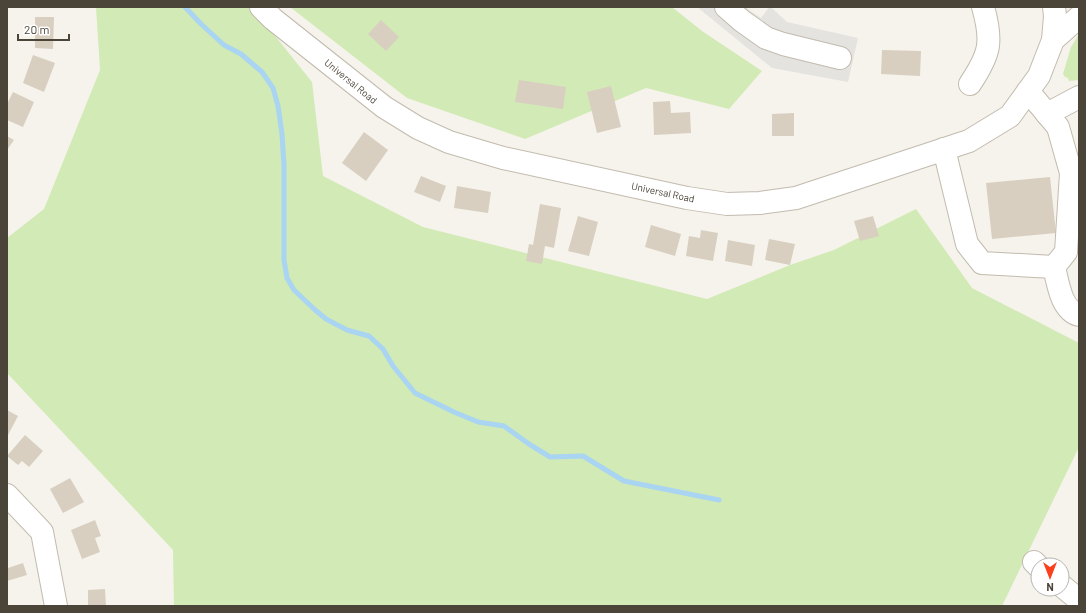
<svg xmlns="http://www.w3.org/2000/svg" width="1086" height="613" font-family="Barlow,sans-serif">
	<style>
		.green { fill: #d2eab5 }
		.parking { fill: #e5e3e0 }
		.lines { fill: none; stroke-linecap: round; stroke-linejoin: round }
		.stream { stroke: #a9d4f2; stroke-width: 5 }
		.building { fill: #d8cfc1 }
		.minor-casing { stroke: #c2bbae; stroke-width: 24 }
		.minor { stroke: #fff; stroke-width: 22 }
		.labels { text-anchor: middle; stroke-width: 3; stroke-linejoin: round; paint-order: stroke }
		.street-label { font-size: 10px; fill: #4b4439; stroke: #fff }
	</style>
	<rect width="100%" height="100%" fill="#f6f3ec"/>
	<!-- green -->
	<g class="green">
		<path d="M96 7H252L312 82 323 176 423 227 707 299 790 265 834 250 916 209 972 288 1079 343V447L1002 606H174L173 550 7 373V238L44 209 100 70Z"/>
		<path d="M290 7H672L702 31 762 71 729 109 646 88 525 139 407 98Z"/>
		<path d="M1079 34V80L1069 81 1068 78 1065 77 1063 74 1071 47Z"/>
	</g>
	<!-- parking -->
	<path class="parking" d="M697 7H745L761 18 769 7H771L787 22 858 38 848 82 772 68Z"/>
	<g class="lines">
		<!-- stream -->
		<path class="stream" d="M185 7 201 24 224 45 241 54 262 72 273 88 278 106 282 134 284 165V260L287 278 294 290 314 309 326 319 347 330 369 336 383 349 393 366 415 393 454 412 478 422 504 426 529 444 550 457 583 456 624 481 719 500"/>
	</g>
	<!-- building -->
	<g class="building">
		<path d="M35 17H54L53 49 35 48Z"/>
		<path d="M381 20 399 37 386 51 368 34Z"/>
		<path d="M882 50 921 51 920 76 881 74Z"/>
		<path d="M33 55 55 63 44 92 23 83Z"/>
		<path d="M519 80 566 87 563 109 515 102Z"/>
		<path d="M611 86 621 127 597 133 587 92Z"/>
		<path d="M13 92 34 102 23 127 7 120V104Z"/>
		<path d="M670 101 671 113 690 112 691 133 654 135 653 102Z"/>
		<path d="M794 113V136H772V114Z"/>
		<path d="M364 132 388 150 366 181 342 163Z"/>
		<path d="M7 136 14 140 7 150Z"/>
		<path d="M421 176 446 186 440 202 414 192Z"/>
		<path d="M1050 177 1056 233 992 239 986 183Z"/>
		<path d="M457 186 491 192 488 213 454 208Z"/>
		<path d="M540 204 561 208 554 248 545 246 542 264 526 261 529 244 533 245Z"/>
		<path d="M578 216 598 222 589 256 568 251Z"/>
		<path d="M873 216 879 236 860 241 854 221Z"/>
		<path d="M651 225 681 234 675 256 645 247Z"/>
		<path d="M701 230 718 233 713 261 686 256 689 236 700 238Z"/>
		<path d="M769 239 795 244 790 265 765 260Z"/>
		<path d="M728 240 755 245 752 266 725 261Z"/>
		<path d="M7 410 18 416 7 437Z"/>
		<path d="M25 435 43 451 29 467 22 461 18 465 7 456Z"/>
		<path d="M70 478 84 502 63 513 50 489Z"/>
		<path d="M95 520 101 536 95 538 100 552 82 559 71 530Z"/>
		<path d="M23 563 27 575 7 581V564L8 568Z"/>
		<path d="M105 589 106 606H88V590Z"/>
	</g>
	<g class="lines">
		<defs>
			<g id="minor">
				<path d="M261 7 273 19 384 107 418 128 449 142 503 158 687 198 727 204 760 203 796 198 969 141 1010 116 1039 76 1053 40 1055 16 1054 7"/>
				<path d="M726 7 742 21 766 38 783 44 840 58"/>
				<path d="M1053 40 1079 17"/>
				<path d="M970 84C990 54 993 42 983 7"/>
				<path d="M1047 114 1079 97"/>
				<path d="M944 149 967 244 982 263 1054 267 1066 252 1071 173 1058 127 1028 91"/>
				<path d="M1054 267C1058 283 1061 310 1079 315"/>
				<path d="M7 495 42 532 56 606"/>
				<path d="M1034 562 1038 566"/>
				<path d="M1062 586 1079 600"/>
			</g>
		</defs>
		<!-- minor casing -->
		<use href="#minor" class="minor-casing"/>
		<!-- minor -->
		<use href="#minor" class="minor"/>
	</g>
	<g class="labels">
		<!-- street labels -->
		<g class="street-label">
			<text transform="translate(351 81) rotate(39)" y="4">Universal Road</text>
			<text transform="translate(663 192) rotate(12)" y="4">Universal Road</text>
		</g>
	</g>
	<!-- border -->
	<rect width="1086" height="613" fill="none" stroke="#4b4439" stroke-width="16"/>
	<!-- north arrow -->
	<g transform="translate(1050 577) rotate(180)"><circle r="19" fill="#ffffff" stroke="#b7b4b0"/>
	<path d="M0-3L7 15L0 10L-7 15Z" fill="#fc3f1d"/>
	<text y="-6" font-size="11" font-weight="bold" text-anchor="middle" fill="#4b4439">N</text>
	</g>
	<!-- scale -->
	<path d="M18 34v6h51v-6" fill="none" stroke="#4b4439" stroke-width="2"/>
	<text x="24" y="34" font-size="12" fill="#4b4439" stroke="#ffffff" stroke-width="3" paint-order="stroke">20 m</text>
</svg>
